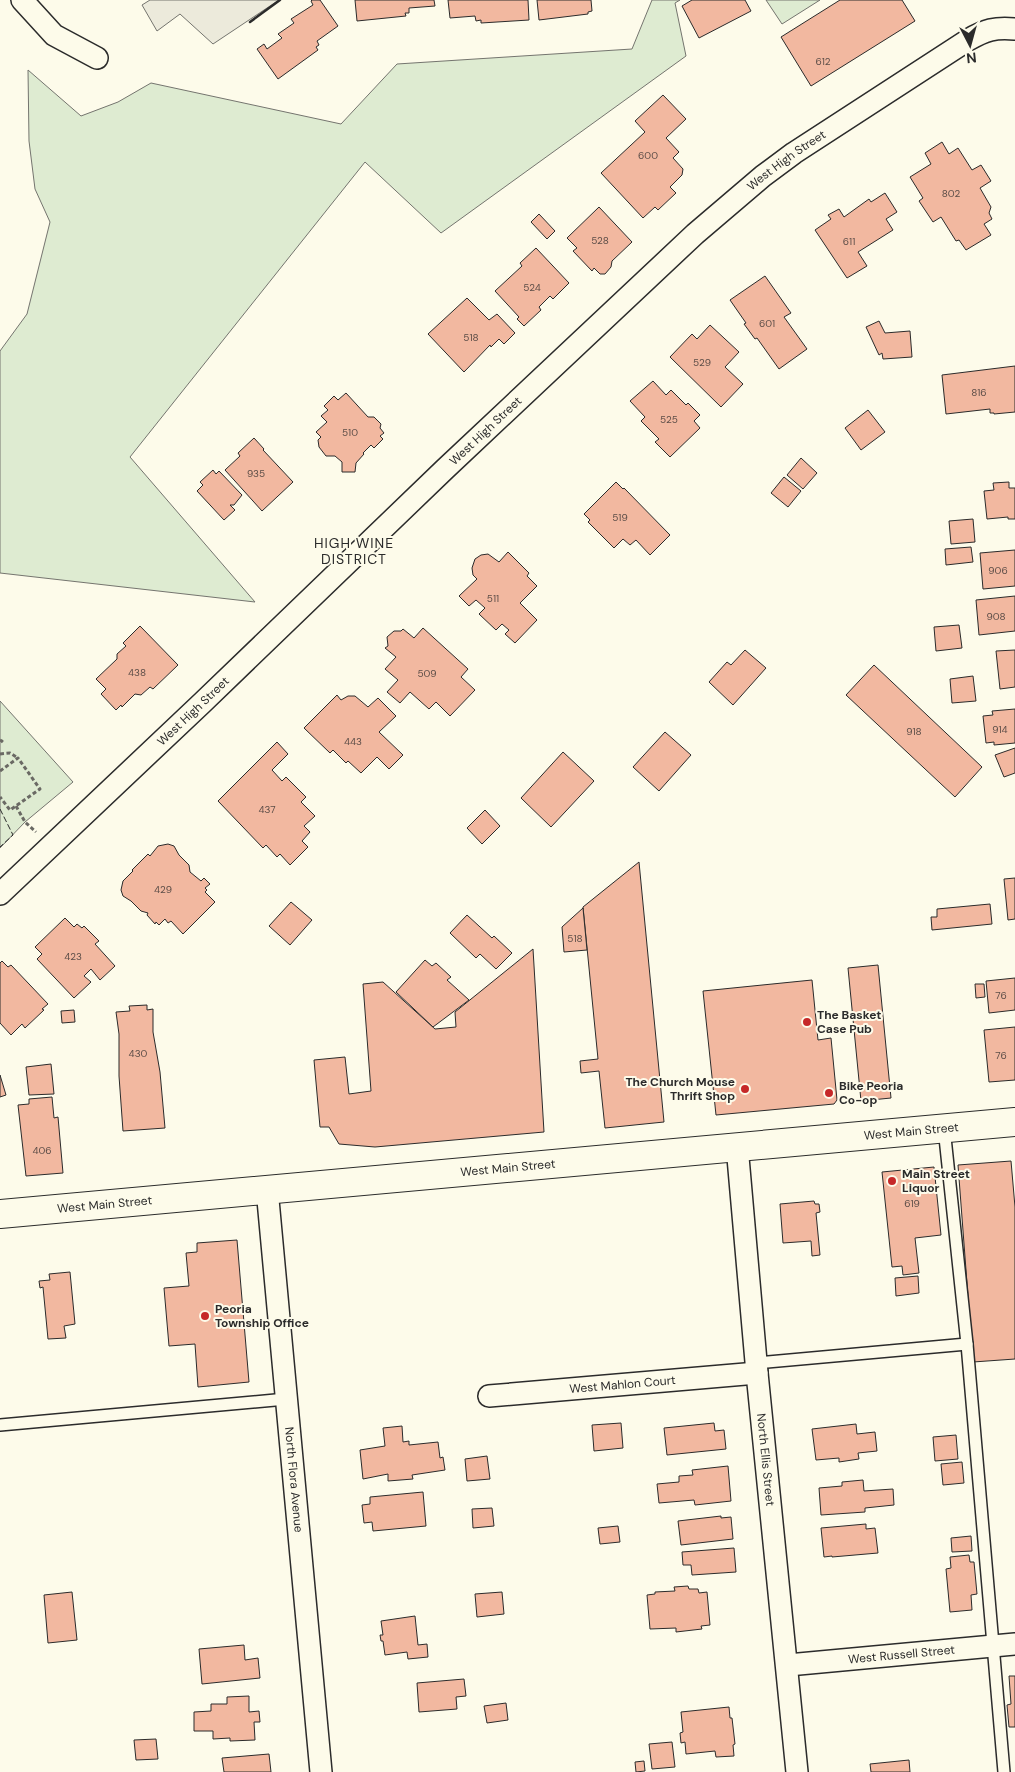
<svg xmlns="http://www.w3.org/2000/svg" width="1015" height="1772" font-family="'DM Sans',sans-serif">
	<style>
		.green { fill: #deebd1; stroke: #74746e }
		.parking { fill: #eceadb; stroke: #74746e }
		.building { fill: #f2b8a0; stroke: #2b2b2b }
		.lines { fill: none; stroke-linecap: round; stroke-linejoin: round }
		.service-casing { stroke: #2b2b2b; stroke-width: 14 }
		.minor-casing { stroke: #2b2b2b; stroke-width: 24 }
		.secondary-casing { stroke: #2b2b2b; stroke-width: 30 }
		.path { stroke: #6a6964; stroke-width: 3; stroke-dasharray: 4 2.5; stroke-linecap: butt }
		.service { stroke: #fdfbea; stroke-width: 11 }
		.minor { stroke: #fdfbea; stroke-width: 21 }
		.secondary { stroke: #fdfbea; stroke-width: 28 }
		.fence { stroke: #2b2b2b; stroke-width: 1; stroke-dasharray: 6 2.5; stroke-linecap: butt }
		.wall { stroke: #2b2b2b; stroke-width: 2.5 }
		.poi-dot { fill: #c62828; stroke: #fdfbea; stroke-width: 2 }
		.labels { text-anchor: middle; stroke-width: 4; stroke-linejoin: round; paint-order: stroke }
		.number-label { font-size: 10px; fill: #5d4e48 }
		.street-label { font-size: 12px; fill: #2b2b2b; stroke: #fdfbea }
		.poi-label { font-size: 12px; font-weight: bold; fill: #2b2b2b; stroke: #fdfbea; text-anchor: start }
		.neighbourhood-label { font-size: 14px; letter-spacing: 1px; fill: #2b2b2b; stroke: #fdfbea }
	</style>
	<rect width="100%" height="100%" fill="#fdfbea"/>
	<!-- green -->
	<g class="green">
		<path d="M652 0H680L675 3 686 56 441 233 365 162 130 457 255 602 0 573V351L27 314 50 222 35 189 29 141 28 70 81 116 118 102 151 83 341 124 397 64 632 49Z"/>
		<path d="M766 0H820L782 24Z"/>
		<path d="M0 701 73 782 25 822 0 848Z"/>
	</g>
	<!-- parking -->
	<path class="parking" d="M150 0H279L213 44 180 14 157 31 142 5Z"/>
	<!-- building -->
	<g class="building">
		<path d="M312 0H320L338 26 317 41 319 45 316 47 318 50 278 79 257 49 264 44 267 49 282 38 278 34 294 23 291 19 313 5 311 1Z"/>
		<path d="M355 0H434L435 6 409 8V13H405L406 16 357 21Z"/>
		<path d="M448 0H528L529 20 481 23V20L476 21 475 16 450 18Z"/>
		<path d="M537 0H591L592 11 588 12V14L539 20Z"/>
		<path d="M692 0H745L751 11 699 38 682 6Z"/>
		<path d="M840 0H902L915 21 811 86 781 37Z"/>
		<path d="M663 95 686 119 666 138 679 152 673 158 683 169 682 175 670 187 676 193 658 210 655 207 643 218 601 173 645 132 635 121Z"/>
		<path d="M942 142 949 154 958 148 972 170 981 165 991 181 980 188 991 207 989 213 992 219 984 224 991 235 966 250 959 240 956 241 941 217 933 222 919 201 923 198 910 177 931 164 925 153Z"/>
		<path d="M885 193 897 212 886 219 893 230 858 252 867 266 847 278 815 230 831 219 828 215 839 209 844 217 869 199 871 202Z"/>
		<path d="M599 207 632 242 612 261 611 267 605 274H600L594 268 592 271 573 251 577 248 567 238Z"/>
		<path d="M539 214 555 231 547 239 531 222Z"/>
		<path d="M536 248 569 283 553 299 550 296 539 307 541 310 524 326 517 319 519 317 495 291 522 266 520 263Z"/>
		<path d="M765 276 791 313 784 317 807 349 779 369 757 338 755 339 744 324 746 323 730 300Z"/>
		<path d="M467 298 489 320 497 314 515 333 504 344 499 339 491 347 490 345 464 372 428 334Z"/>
		<path d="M879 321 885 333 910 331 912 357 883 359 882 353 879 355 866 327Z"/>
		<path d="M710 325 739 352 725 367 743 384 721 407 670 357 692 334 697 339Z"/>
		<path d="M1015 366V412L994 414V413H990V409L946 414 942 375Z"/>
		<path d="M653 381 666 395 671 390 686 405 688 403 700 415 694 421 700 428 670 457 655 442 659 439 641 421 645 417 630 401Z"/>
		<path d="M346 393 368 417H374L381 424 380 428 384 433 380 436 383 439 374 448 371 445 363 453 364 454 356 463 355 472H342V462L335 456H326L319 447 318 440 321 437 316 432 327 422 321 416 328 410 324 406 334 396 338 400Z"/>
		<path d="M868 410 885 432 861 450 845 428Z"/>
		<path d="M254 438 264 449 263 450 293 482 262 511 225 470 240 456 238 453Z"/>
		<path d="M801 458 817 473 803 489 787 475Z"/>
		<path d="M213 470 216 474 219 471 242 495 234 505H230L235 510 224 520 197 491 203 485 200 482Z"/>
		<path d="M784 477 801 491 788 507 771 493Z"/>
		<path d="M616 482 623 489 624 488 670 535 650 555 636 540 630 545 623 539 614 548 588 522 590 520 584 514Z"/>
		<path d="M1009 482V488H1015V519H1008V517L987 519 984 491 994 490 993 483Z"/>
		<path d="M973 519 975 542 951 544 949 521Z"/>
		<path d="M971 547 973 562 946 565 945 549Z"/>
		<path d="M1015 550V586L983 589 980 553Z"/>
		<path d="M508 552 529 573 527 576 537 586 520 603 537 620 515 643 505 634 509 630 502 624 496 630 479 614 485 608 476 600 469 606 459 596 477 579 473 575 472 568 475 559 481 555 488 554 499 562Z"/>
		<path d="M1015 596V631L979 635 976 600Z"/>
		<path d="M959 625 962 648 936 651 934 627Z"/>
		<path d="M140 626 178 665 153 689 150 687 141 695 135 694 122 707 121 705 116 710 101 694 106 689 96 679 117 659V654L126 646 123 643Z"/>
		<path d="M423 628 468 669 461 677 475 690 450 716 436 702 429 709 410 692 400 703 387 692 398 680 385 669 396 657 385 648 388 646 387 637 394 631H401L403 629 414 638Z"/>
		<path d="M745 650 766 668 733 705 709 682 727 662 731 665Z"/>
		<path d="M1015 650V687L1000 689 996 651Z"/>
		<path d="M874 665 982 767 955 797 846 695Z"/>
		<path d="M973 676 976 701 952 703 950 679Z"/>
		<path d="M337 695 341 700 348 696H355L368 707 378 698 396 716 379 732 403 755 389 769 377 757 361 773 348 761 346 763 333 750 330 753 304 728Z"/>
		<path d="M1015 709V743L994 745V742L986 743 983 716 993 715 992 711Z"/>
		<path d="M665 732 691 755 659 791 633 767Z"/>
		<path d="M277 742 288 754 272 770 282 781 286 777 306 797 301 802 315 816 304 826 310 832 302 841 308 847 290 865 280 854 277 857 266 845 263 848 218 801Z"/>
		<path d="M1015 748V773L1004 777 995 755Z"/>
		<path d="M563 752 594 781 551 827 521 798Z"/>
		<path d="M485 810 500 826 482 844 467 828Z"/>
		<path d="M168 844 174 846 179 855 189 865 190 872 201 881 204 878 210 884 205 888 207 890 205 892 215 902 183 934 171 921 168 923 165 919 159 925 156 922 155 924 147 915 148 913 141 911 131 901 123 896 121 890 123 881 133 871 132 870 148 854 150 856 158 846Z"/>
		<path d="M639 862 664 1122 605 1128 599 1071 581 1073 580 1061 598 1059 583 907Z"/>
		<path d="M1015 878V919L1008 920 1004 879Z"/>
		<path d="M291 902 312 920 290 945 269 926Z"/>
		<path d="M990 904 992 924 932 930 931 917H937V909Z"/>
		<path d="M583 908 587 950 564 952 562 927Z"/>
		<path d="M467 915 492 938 494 936 512 953 496 969 480 954 476 958 450 933Z"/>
		<path d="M65 918 74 927 77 924 82 928 84 926 99 941 95 944 115 966 100 980 91 969 84 976 91 982 74 998 37 959 42 954 35 947Z"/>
		<path d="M533 949 544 1132 375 1147 339 1144 329 1127H320L314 1060 345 1057 349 1094 371 1091 363 984 383 982 435 1029 456 1027 455 1012Z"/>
		<path d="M425 960 432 966 436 963 451 977 447 980 469 1000 433 1027 396 992Z"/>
		<path d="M2 961 8 967 11 965 48 1004 42 1009 44 1010 25 1028 22 1024 11 1035 0 1023V963Z"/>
		<path d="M878 965 891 1098 861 1101 848 968Z"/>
		<path d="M1015 978V1010L989 1013 986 981Z"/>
		<path d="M812 980 818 1040 831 1038 837 1100 834 1104 716 1115 703 991Z"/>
		<path d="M975 984H984L985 997 976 998Z"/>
		<path d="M147 1005V1010L153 1009V1032L160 1072 165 1128 123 1131 119 1076V1034L116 1012 130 1011 129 1006Z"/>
		<path d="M74 1010 75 1022 62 1023 61 1011Z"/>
		<path d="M1015 1027V1080L989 1082 984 1030Z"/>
		<path d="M51 1064 54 1094 29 1095 26 1067Z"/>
		<path d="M0 1075 6 1095 0 1097Z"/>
		<path d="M52 1097 54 1118 58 1117 63 1173 26 1176 18 1105 29 1104V1099Z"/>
		<path d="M1011 1161 1015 1207V1359L973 1362 958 1165Z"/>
		<path d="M934 1167 941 1235 915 1238 919 1273 903 1275 902 1266 892 1267 882 1172Z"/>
		<path d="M814 1201 815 1204H819L820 1212 816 1213 820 1255 812 1256 811 1241 783 1243 780 1204Z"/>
		<path d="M237 1240 249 1382 198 1387 195 1344 169 1346 164 1288 189 1286 186 1253 197 1252V1243Z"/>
		<path d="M70 1272 75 1324 64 1326 66 1338 48 1339 43 1287 40 1288 39 1281 50 1280 49 1274Z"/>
		<path d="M918 1276 919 1293 896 1296 895 1278Z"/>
		<path d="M621 1423 623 1448 594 1451 592 1425Z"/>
		<path d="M714 1423 715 1431 724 1430 726 1449 667 1455 664 1428Z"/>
		<path d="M856 1424 857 1434 875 1432 877 1451 858 1453 859 1459 839 1462V1458L816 1460 812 1429Z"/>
		<path d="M402 1426 403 1442 409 1441V1445L438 1442 440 1458 443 1457 445 1470 412 1475 413 1479 388 1481V1474L363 1479 360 1450 385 1446 383 1428Z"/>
		<path d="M956 1435 958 1459 935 1461 933 1437Z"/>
		<path d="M487 1456 490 1479 467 1481 465 1459Z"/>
		<path d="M962 1462 964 1483 943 1485 941 1464Z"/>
		<path d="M728 1466 731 1501 695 1505 694 1500 659 1503 657 1484 679 1482V1476L693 1475 692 1470Z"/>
		<path d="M863 1480 864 1491 893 1489 894 1505 865 1508V1512L821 1515 819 1488 842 1486V1482Z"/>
		<path d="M423 1492 426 1526 373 1531 372 1522 364 1523 362 1505 370 1504V1497Z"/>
		<path d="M492 1508 494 1526 473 1528 472 1509Z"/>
		<path d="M721 1516V1518L731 1517 733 1539 681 1545 678 1521Z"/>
		<path d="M866 1524V1529L875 1528 878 1553 832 1557V1556L824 1557 821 1528Z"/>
		<path d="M618 1526 620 1542 600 1544 598 1528Z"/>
		<path d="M971 1536 972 1551 952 1552 951 1538Z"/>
		<path d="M734 1548 736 1572 692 1575 691 1565H683L682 1552Z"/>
		<path d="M969 1555 970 1562H974L977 1594 971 1595 972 1610 950 1612 946 1569 951 1568 950 1557Z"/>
		<path d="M688 1586 689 1589H698L699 1593 707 1592 710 1625 701 1626 702 1629 676 1632V1628L650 1629 647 1595 655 1594V1592L675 1591 674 1587Z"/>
		<path d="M72 1592 77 1640 48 1643 44 1595Z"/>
		<path d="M502 1592 504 1614 477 1617 475 1594Z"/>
		<path d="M415 1616 418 1645 427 1644 428 1657 408 1659 407 1652 385 1655 383 1641H381L380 1635H383L381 1621Z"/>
		<path d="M244 1645 245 1660 258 1658 260 1678 202 1684 199 1649Z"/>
		<path d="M1009 1676H1015V1727H1009L1007 1705 1011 1704Z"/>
		<path d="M464 1679 466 1696 456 1697 457 1709 419 1712 417 1683Z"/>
		<path d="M249 1696V1712L259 1711 260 1722H254L255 1740 230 1741V1738L213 1739V1731H194V1712L211 1711V1704H227V1697Z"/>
		<path d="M506 1703 508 1720 487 1723 484 1706Z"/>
		<path d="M729 1707 730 1718H732L735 1744 733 1745 734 1756 716 1757 715 1751 686 1754 685 1742 681 1743 680 1733 683 1732 681 1712Z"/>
		<path d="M156 1739 158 1759 136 1760 134 1740Z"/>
		<path d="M672 1742 675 1767 652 1769 649 1744Z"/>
		<path d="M269 1754 271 1772H224L222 1758Z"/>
		<path d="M909 1760 910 1772H871L870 1764Z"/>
		<path d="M644 1761 645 1771 636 1772 635 1762Z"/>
	</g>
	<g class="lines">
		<defs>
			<g id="service">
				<path d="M944 1128 967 1344 1004 1772"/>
				<path d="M756 1363 967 1344"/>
				<path d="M0 1425 286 1399"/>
			</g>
			<g id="minor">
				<path d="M22 0 54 35 97 58"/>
				<path id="s1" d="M0 894 202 703 445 469 695 234 763 176 794 153 968 40C985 30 995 27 1015 29"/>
				<path id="s2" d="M737 1146 757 1373 797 1772"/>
				<path id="s3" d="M267 1189 321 1772"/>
				<path id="s4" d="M489 1396 757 1373"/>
				<path id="s5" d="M788 1665 1015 1644"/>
			</g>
			<g id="secondary">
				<path id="s6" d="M0 1214 1015 1122"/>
			</g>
		</defs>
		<!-- service casing -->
		<use href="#service" class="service-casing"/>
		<!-- minor casing -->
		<use href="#minor" class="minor-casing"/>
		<!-- secondary casing -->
		<use href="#secondary" class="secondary-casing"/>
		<!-- path -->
		<g class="path">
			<path d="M0 740 2 741 0 743"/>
			<path d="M0 754 10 753 18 758"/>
			<path d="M0 771 18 758 40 789 10 810 0 797"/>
			<path d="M16 806 25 822 36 832"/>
		</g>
		<!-- service -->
		<use href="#service" class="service"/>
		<!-- minor -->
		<use href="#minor" class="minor"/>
		<!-- secondary -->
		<use href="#secondary" class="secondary"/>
		<!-- fence -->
		<path class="fence" d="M0 809 13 835 0 847"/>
		<!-- wall -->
		<path class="wall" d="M250 22 280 0"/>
	</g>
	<!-- markers -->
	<g class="poi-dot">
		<circle cx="807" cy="1022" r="5"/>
		<circle cx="745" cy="1089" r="5"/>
		<circle cx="829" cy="1093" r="5"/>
		<circle cx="892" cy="1181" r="5"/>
		<circle cx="205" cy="1316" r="5"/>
	</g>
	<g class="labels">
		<!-- number labels -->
		<g class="number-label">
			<text x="823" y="65">612</text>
			<text x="648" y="159">600</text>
			<text x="951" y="197">802</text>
			<text x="600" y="244">528</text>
			<text x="849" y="245">611</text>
			<text x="532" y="291">524</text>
			<text x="767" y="327">601</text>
			<text x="471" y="341">518</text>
			<text x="702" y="366">529</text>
			<text x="979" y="396">816</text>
			<text x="669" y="423">525</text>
			<text x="350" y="436">510</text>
			<text x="256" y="477">935</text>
			<text x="620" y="521">519</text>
			<text x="998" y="574">906</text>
			<text x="493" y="602">511</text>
			<text x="996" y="620">908</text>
			<text x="137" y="676">438</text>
			<text x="427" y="677">509</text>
			<text x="1000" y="733">914</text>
			<text x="914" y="735">918</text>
			<text x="353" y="745">443</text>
			<text x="267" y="813">437</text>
			<text x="163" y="893">429</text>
			<text x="575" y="942">518</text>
			<text x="73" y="960">423</text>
			<text x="1001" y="999">76</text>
			<text x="138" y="1057">430</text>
			<text x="1001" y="1059">76</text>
			<text x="42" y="1154">406</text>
			<text x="912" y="1207">619</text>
		</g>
		<!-- street labels -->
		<g class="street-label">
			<text dy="4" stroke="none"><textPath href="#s1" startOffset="1076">West High Street</textPath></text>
			<text dy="4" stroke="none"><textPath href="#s1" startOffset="671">West High Street</textPath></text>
			<text dy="4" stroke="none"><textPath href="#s1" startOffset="266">West High Street</textPath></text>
			<text dy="4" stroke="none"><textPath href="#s6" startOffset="915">West Main Street</textPath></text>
			<text dy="4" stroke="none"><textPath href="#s6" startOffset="510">West Main Street</textPath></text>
			<text dy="4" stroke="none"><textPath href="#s6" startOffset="105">West Main Street</textPath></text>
			<text dy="4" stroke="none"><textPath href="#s4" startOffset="134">West Mahlon Court</textPath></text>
			<text dy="4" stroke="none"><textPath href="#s2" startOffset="315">North Ellis Street</textPath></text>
			<text dy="4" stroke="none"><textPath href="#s3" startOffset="292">North Flora Avenue</textPath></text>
			<text dy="4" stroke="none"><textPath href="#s5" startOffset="114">West Russell Street</textPath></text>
		</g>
		<!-- poi labels -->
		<g class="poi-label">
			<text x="817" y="1019">The Basket<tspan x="817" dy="14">Case Pub</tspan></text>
			<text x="735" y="1086" text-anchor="end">The Church Mouse<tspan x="735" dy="14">Thrift Shop</tspan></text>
			<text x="839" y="1090">Bike Peoria<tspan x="839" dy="14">Co-op</tspan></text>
			<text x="902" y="1178">Main Street<tspan x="902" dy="14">Liquor</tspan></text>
			<text x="215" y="1313">Peoria<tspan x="215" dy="14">Township Office</tspan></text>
		</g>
		<!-- neighbourhood labels -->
		<g class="neighbourhood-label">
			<text x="354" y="548">HIGH WINE<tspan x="354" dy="16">DISTRICT</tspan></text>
		</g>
	</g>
	<!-- north arrow -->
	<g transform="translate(970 45) rotate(174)" stroke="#fdfbea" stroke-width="4" paint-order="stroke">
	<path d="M0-4L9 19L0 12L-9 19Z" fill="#2b2b2b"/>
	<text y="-8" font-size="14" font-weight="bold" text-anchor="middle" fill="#2b2b2b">N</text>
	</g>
</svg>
